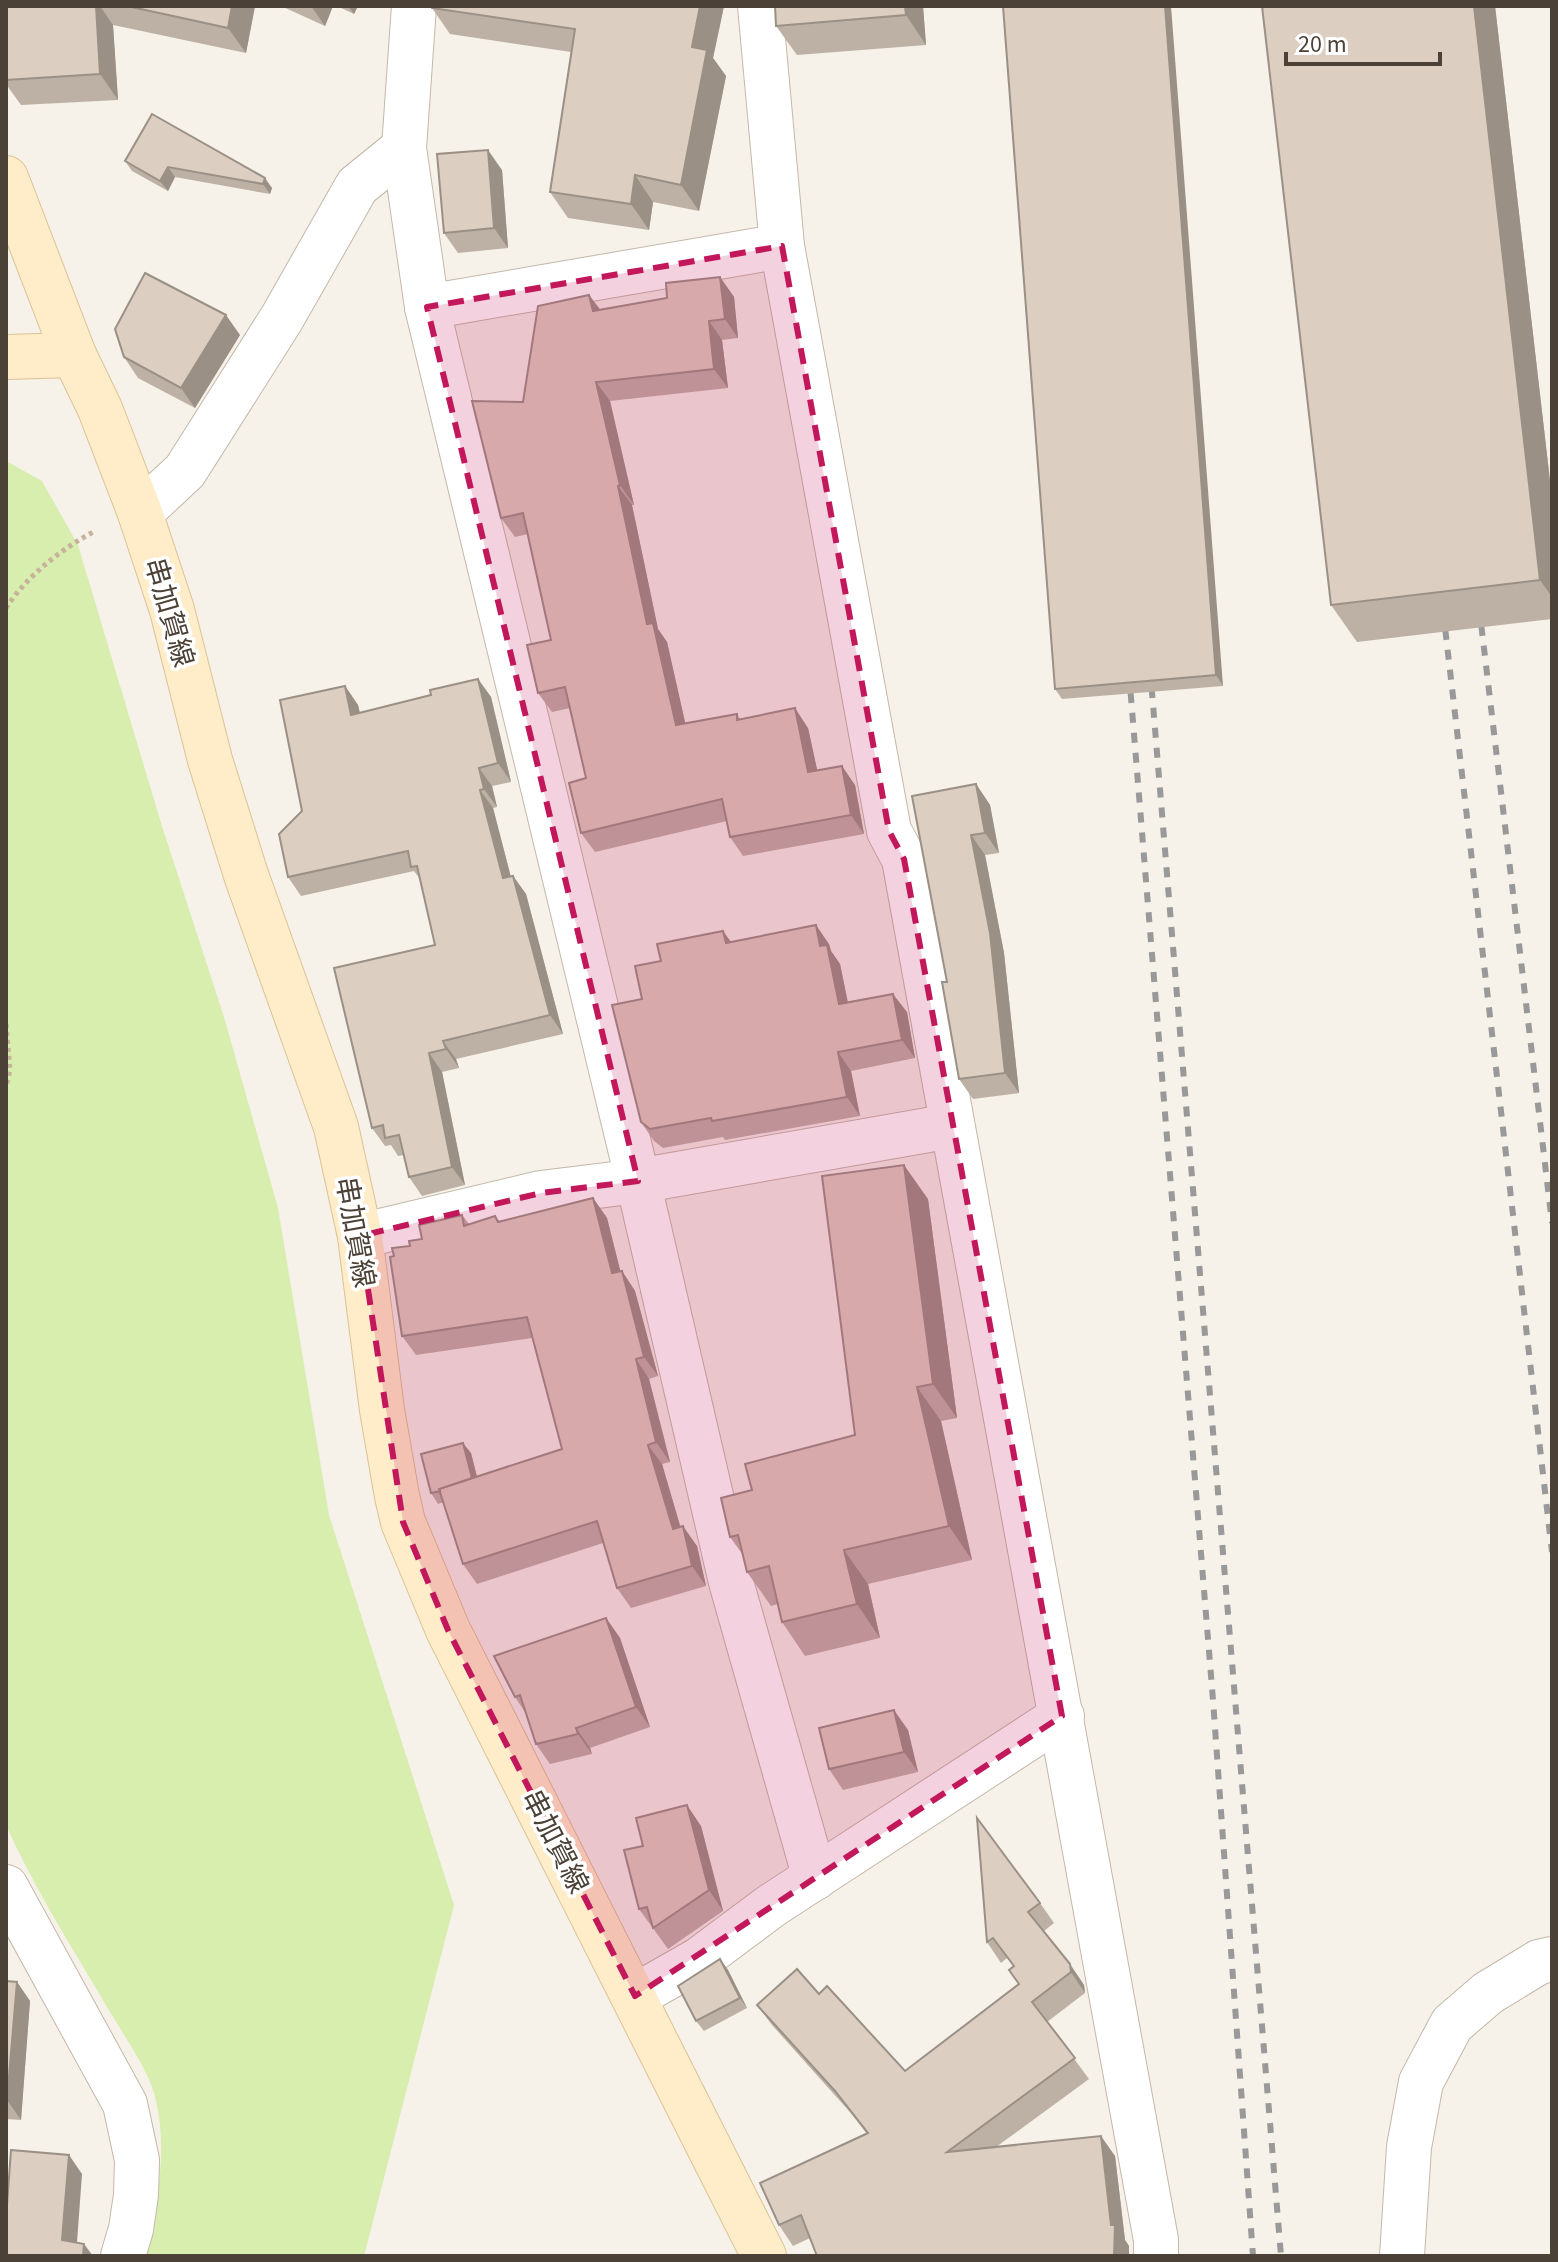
<svg xmlns="http://www.w3.org/2000/svg" width="1558" height="2262" font-family="'Source Sans 3','Noto Sans JP',sans-serif">
	<style>
		.green { fill: #d7eeae }
		.lines { fill: none; stroke-linecap: round; stroke-linejoin: round }
		.street-casing { stroke: #c3b8aa; stroke-width: 46 }
		.secondary-casing { stroke: #dbc294; stroke-width: 46 }
		.path { stroke: #c6b39a; stroke-width: 5; stroke-dasharray: 4 4; stroke-linecap: butt }
		.street { stroke: #fff; stroke-width: 44 }
		.secondary { stroke: #ffedca; stroke-width: 44 }
		.rail { stroke: #999; stroke-width: 6; stroke-dasharray: 10 10; stroke-linecap: butt }
		.wall { fill: #bdb1a5 }
		.shaded-wall { fill: #9a9086 }
		.building { fill: #dccec0; stroke: #9a9086; stroke-width: 2 }
		.marked { fill: #c2185b; fill-opacity: 0.2; stroke: #c2185b; stroke-width: 6; stroke-dasharray: 16 10; stroke-linejoin: round }
		.labels { text-anchor: middle; stroke-width: 7; stroke-linejoin: round; paint-order: stroke }
		.street-label { font-size: 28px; fill: #4b4136; stroke: #fff }
	</style>
	<rect width="100%" height="100%" fill="#f6f1e9"/>
	<!-- green -->
	<path class="green" d="M6 461 42 481 78 545 161 823 224 1017 278 1208 329 1515 454 1905 364 2256H144C158 2202 169 2148 154 2093 148 2070 120 2029 107 2007 72 1947 34 1888 6 1825Z"/>
	<g class="lines">
		<defs>
			<g id="street">
				<path d="M414 6 404 148 427 307 638 1181 731 1582 815 1878"/>
				<path d="M760 6 782 246 889 831 904 859 1156 2240V2256"/>
				<path d="M427 307 782 246"/>
				<path d="M140 513 185 471 282 318 357 186 404 148"/>
				<path d="M360 1236 541 1193 638 1181 951 1126"/>
				<path d="M6 1887 125 2104 137 2160 136 2195 131 2229 123 2256"/>
				<path d="M635 1996 700 1959 771 1906 1062 1716"/>
				<path d="M1402 2256 1409 2147 1421 2082 1452 2024 1488 1993 1539 1962 1552 1959"/>
			</g>
			<g id="secondary">
				<path d="M6 178 74 355 100 409 140 513 172 610 210 760 246 875 336 1127 360 1236 382 1410 397 1496 403 1522 448 1630 764 2256"/>
				<path d="M6 357 74 355"/>
			</g>
		</defs>
		<!-- street casing -->
		<use href="#street" class="street-casing"/>
		<!-- secondary casing -->
		<use href="#secondary" class="secondary-casing"/>
		<!-- path -->
		<g class="path">
			<path d="M6 608C27 576 61 549 95 531"/>
			<path d="M6 1024 10 1070 6 1087"/>
		</g>
		<!-- street -->
		<use href="#street" class="street"/>
		<!-- secondary -->
		<use href="#secondary" class="secondary"/>
		<!-- rail -->
		<g class="rail">
			<path d="M1479 606 1552 1223"/>
			<path d="M1443 610 1552 1552"/>
			<path d="M1150 668 1281 2256"/>
			<path d="M1129 673 1213 1700 1253 2256"/>
		</g>
	</g>
	<!-- wall -->
	<g class="wall">
		<path d="M6 6H255L246 53 113 25 118 100 21 105 6 84Z"/>
		<path d="M281 6H333L325 26Z"/>
		<path d="M337 6H358L354 14Z"/>
		<path d="M432 6H724L713 58 726 76 699 211 653 202 649 230 568 218 550 192 571 52 450 34 432 8Z"/>
		<path d="M775 6H923L926 45 797 55 776 26Z"/>
		<path d="M1003 6 1223 686 1062 699 1055 689Z"/>
		<path d="M1262 6H1495L1552 498V619L1357 642 1331 605Z"/>
		<path d="M152 114 272 188 270 194 175 177 168 191 132 171 125 161Z"/>
		<path d="M502 170 508 248 458 253 444 233Z"/>
		<path d="M720 277 734 297 738 338 722 340 728 388 610 401 634 505H632L658 629 667 642 685 723 737 714 740 719 808 728 817 770 855 785 864 834 743 856 730 837 727 821 595 852 581 833 586 778 570 708 552 712 538 693 551 640 528 534 515 537 501 518 523 402 589 295 600 309 667 298Z"/>
		<path d="M240 335 195 408 138 378 124 357Z"/>
		<path d="M478 679 491 697 511 782 492 786 497 807 493 808 511 877 513 876 526 894 563 1034 456 1059 459 1068 442 1072 465 1185 422 1196 409 1177 404 1155 398 1156 391 1145 385 1146 372 1128 435 945 420 879 414 871 301 896 288 877 302 811 345 686 358 705 360 713 431 695Z"/>
		<path d="M976 784 990 805 999 853 985 855 1004 953 1019 1093 973 1099 959 1079 947 982Z"/>
		<path d="M731 942 829 944 831 951 840 964 848 1003 907 1012 915 1058 851 1071 860 1116 725 1140 723 1137 663 1148 654 1141 641 1122 642 999 661 961Z"/>
		<path d="M593 1198 607 1218 620 1271H622L635 1291 658 1376 649 1379 670 1462 662 1464 680 1527 697 1546 706 1586 631 1608 617 1588 603 1543 477 1584 463 1564 444 1502 438 1504 431 1493 471 1453 477 1477 562 1449 532 1338 416 1355 402 1336 394 1256 462 1215 469 1224 495 1216 500 1222Z"/>
		<path d="M928 1199 957 1418 941 1421 972 1560 868 1584 880 1638 805 1656 782 1622 778 1604 771 1606 747 1572 743 1555 730 1537 752 1490 855 1435Z"/>
		<path d="M606 1618 620 1638 650 1727 590 1748 592 1754 550 1764 536 1744 525 1712 515 1697Z"/>
		<path d="M908 1730 918 1772 843 1790 829 1769Z"/>
		<path d="M701 1826 723 1911 668 1949 639 1909 643 1846Z"/>
		<path d="M1040 1903 1054 1923 1044 1931 1084 1985 1085 1993 1047 2022 1089 2079 996 2147 1115 2156 1125 2240 1129 2246V2256H817L810 2238 793 2246 779 2225 867 2134 849 2111 772 2025 757 2005 819 1994 905 2071 1019 1984 1014 1967 1007 1958 1001 1963 987 1942Z"/>
		<path d="M720 1959 728 1970 747 2008 704 2031 696 2021Z"/>
		<path d="M6 1981 17 1982 30 2001 21 2120 6 2119Z"/>
	</g>
	<!-- shaded-wall -->
	<g class="shaded-wall">
		<path d="M96 6H100L113 25 118 100 100 74Z"/>
		<path d="M232 6H255L246 53 228 28Z"/>
		<path d="M311 6H333L325 26Z"/>
		<path d="M348 6H358L354 14Z"/>
		<path d="M700 6H724L713 58 726 76 699 211 681 185 692 47Z"/>
		<path d="M905 6H923L926 45 906 15Z"/>
		<path d="M1165 6H1171L1223 686 1216 675Z"/>
		<path d="M1474 6H1495L1552 498V597L1540 580Z"/>
		<path d="M488 150 502 170 508 248 494 228Z"/>
		<path d="M168 167 175 177 168 191 160 181Z"/>
		<path d="M635 175 653 202 649 230 631 204Z"/>
		<path d="M265 178 272 188 270 194 263 184Z"/>
		<path d="M720 277 734 297 738 338 725 319Z"/>
		<path d="M589 295 603 314 593 311Z"/>
		<path d="M226 315 240 335 195 408 181 388Z"/>
		<path d="M709 321 722 340 728 388 714 369Z"/>
		<path d="M596 382 610 401 634 505 620 485Z"/>
		<path d="M618 486 632 505 658 629 667 642 690 744 676 725 647 624Z"/>
		<path d="M478 679 491 697 511 782 498 763Z"/>
		<path d="M345 686 358 705 364 733 351 715Z"/>
		<path d="M795 708 808 728 822 792 808 772Z"/>
		<path d="M842 766 855 785 864 834 851 815Z"/>
		<path d="M479 768 492 786 497 807 484 789Z"/>
		<path d="M976 784 990 805 999 853 985 833Z"/>
		<path d="M480 790 493 808 516 897 503 878Z"/>
		<path d="M971 835 985 855 1004 953 1019 1093 1005 1073Z"/>
		<path d="M513 876 526 894 563 1034 550 1015Z"/>
		<path d="M816 925 829 944 831 951 840 964 852 1023 839 1004 820 946Z"/>
		<path d="M723 931 737 950 726 943Z"/>
		<path d="M893 994 907 1012 915 1058 902 1040Z"/>
		<path d="M443 1041 456 1059 459 1068 446 1049Z"/>
		<path d="M838 1052 851 1071 860 1116 847 1097Z"/>
		<path d="M429 1053 442 1072 465 1185 452 1167Z"/>
		<path d="M904 1165 928 1199 957 1418 933 1384Z"/>
		<path d="M593 1198 607 1218 626 1293 612 1273Z"/>
		<path d="M622 1271 635 1291 658 1376 644 1357Z"/>
		<path d="M636 1359 649 1379 670 1462 656 1442Z"/>
		<path d="M917 1387 941 1421 972 1560 949 1526Z"/>
		<path d="M463 1443 471 1453 481 1493 473 1482Z"/>
		<path d="M648 1445 662 1464 687 1549 673 1529Z"/>
		<path d="M683 1526 697 1546 706 1586 692 1566Z"/>
		<path d="M844 1550 868 1584 880 1638 857 1604Z"/>
		<path d="M606 1618 620 1638 650 1727 636 1707Z"/>
		<path d="M894 1710 908 1730 918 1772 904 1752Z"/>
		<path d="M576 1728 590 1748 592 1754 578 1734Z"/>
		<path d="M687 1805 701 1826 723 1911 709 1890Z"/>
		<path d="M720 1959 728 1970 747 2008 740 1998Z"/>
		<path d="M1070 1964 1084 1985 1085 1993 1071 1972Z"/>
		<path d="M17 1982 30 2001 21 2120 7 2100Z"/>
		<path d="M1101 2136 1115 2156 1125 2240 1129 2246V2256H1114Z"/>
		<path d="M69 2155 82 2174 76 2256 62 2240Z"/>
		<path d="M84 2244 93 2256H83Z"/>
	</g>
	<!-- building -->
	<g class="building">
		<path d="M6 6H96L100 74 6 80Z"/>
		<path d="M127 6H232L228 28Z"/>
		<path d="M432 6H700L692 47 707 50 681 185 635 175 631 204 550 192 575 29 432 8Z"/>
		<path d="M775 6H905L906 15 776 26Z"/>
		<path d="M1003 6H1165L1216 675 1055 689Z"/>
		<path d="M1262 6H1474L1540 580 1331 605Z"/>
		<path d="M152 114 265 178 263 184 168 167 160 181 125 161Z"/>
		<path d="M488 150 494 228 444 233 437 154Z"/>
		<path d="M145 273 226 315 181 388 124 357 115 329Z"/>
		<path d="M720 277 725 319 709 321 714 369 596 382 620 485 618 486 647 624 653 623 676 725 737 714V720L795 708 808 772 842 766 851 815 730 837 722 799 581 833 569 783 586 778 565 687 538 693 527 645 551 640 523 513 501 518 472 401 523 402 538 306 589 295 593 311 667 298 666 283Z"/>
		<path d="M478 679 498 763 479 768 484 789 480 790 503 878 513 876 550 1015 443 1041 446 1049 429 1053 452 1167 409 1177 399 1135 385 1138 383 1125 372 1128 334 968 435 945 417 866 411 867 408 851 288 877 279 834 302 811 280 700 345 686 351 715 431 695 430 690Z"/>
		<path d="M976 784 985 833 971 835 990 933 1005 1073 959 1079 942 982H947L912 796Z"/>
		<path d="M816 925 820 946 827 945 839 1004 893 994 902 1040 838 1052 847 1097 712 1121 711 1118 650 1129 641 1122 612 1005 642 999 635 966 661 961 657 944 723 931 726 943Z"/>
		<path d="M904 1165 933 1384 917 1387 949 1526 844 1550 857 1604 782 1622 769 1566 747 1572 738 1535 730 1537 721 1498 752 1490 745 1464 855 1435 822 1176Z"/>
		<path d="M593 1198 612 1273 622 1271 644 1357 636 1359 656 1442 648 1445 673 1529 683 1526 692 1566 617 1588 597 1521 463 1564 439 1489 562 1449 527 1317 402 1336 390 1257 394 1256 392 1248 410 1246 409 1241 422 1239 419 1225 462 1215 464 1226 495 1216 498 1222Z"/>
		<path d="M463 1443 472 1478 439 1489 440 1491 431 1493 421 1454Z"/>
		<path d="M606 1618 636 1707 576 1728 578 1734 536 1744 520 1695 515 1697 494 1656Z"/>
		<path d="M894 1710 904 1752 829 1769 819 1728Z"/>
		<path d="M687 1805 709 1890 653 1928 647 1907 639 1909 624 1850 643 1846 636 1818Z"/>
		<path d="M977 1818 1040 1903 1028 1912 1070 1964 1071 1972 1032 2002 1075 2058 947 2152 1101 2136 1111 2225H1115L1114 2256H817L801 2215 779 2225 760 2183 868 2133 835 2091 757 2005 797 1969 819 1994 827 1986 905 2071 1019 1984 1009 1970 1014 1966 993 1938 987 1942Z"/>
		<path d="M720 1959 740 1998 696 2021 678 1986Z"/>
		<path d="M6 1981 17 1982 7 2100H6Z"/>
		<path d="M11 2150 69 2155 62 2240 84 2244 83 2256H6V2219Z"/>
	</g>
	<!-- marked area -->
	<path class="marked" d="M782 246 889 831 904 859 1062 1716 635 1996 448 1630 403 1522 360 1236 541 1193 638 1181 427 307Z"/>
	<g class="labels">
		<!-- street labels -->
		<g class="street-label">
			<text transform="translate(170 612) rotate(74)" y="10">串加賀線</text>
			<text transform="translate(356 1232) rotate(80)" y="10">串加賀線</text>
			<text transform="translate(556 1841) rotate(63)" y="10">串加賀線</text>
		</g>
	</g>
	<!-- border -->
	<rect width="1558" height="2262" fill="none" stroke="#4b4136" stroke-width="16"/>
	<!-- scale -->
	<path d="M1286 52v12h154v-12" fill="none" stroke="#4b4136" stroke-width="4"/>
	<text x="1298" y="52" font-size="24" fill="#4b4136" stroke="#ffffff" stroke-width="6" paint-order="stroke">20 m</text>
</svg>
